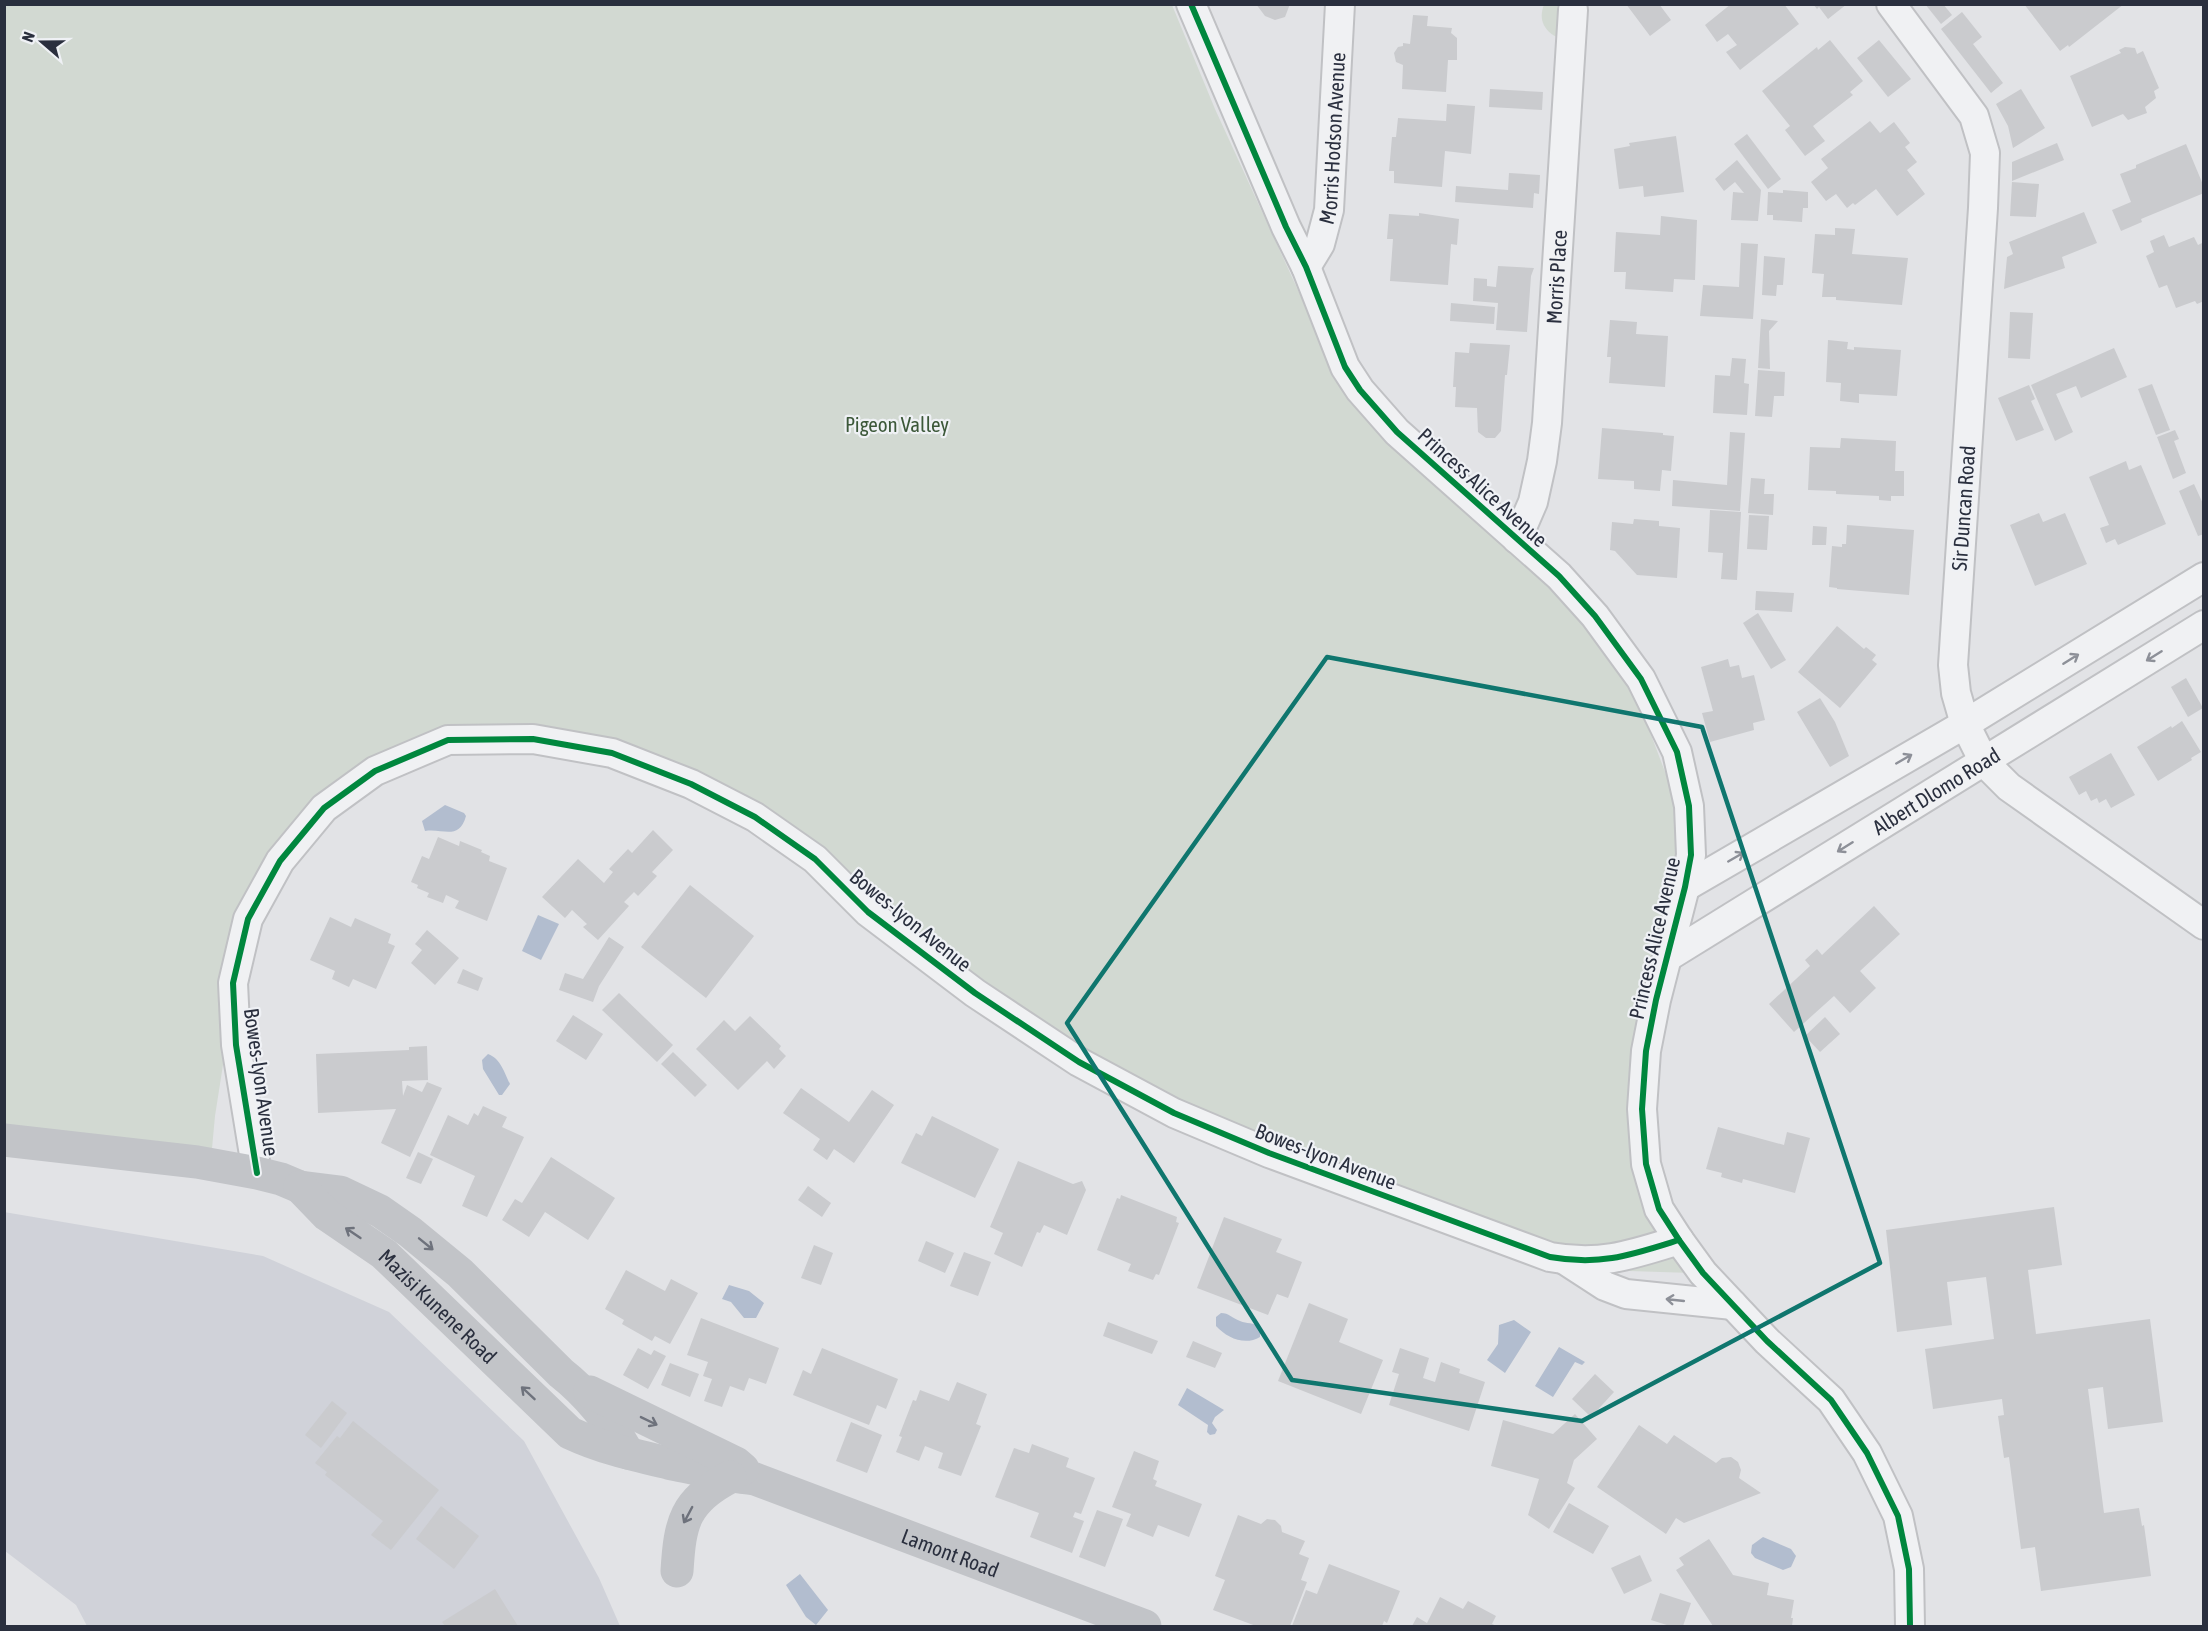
<svg xmlns="http://www.w3.org/2000/svg" width="2208" height="1631" font-family="'Asap Condensed',sans-serif">
	<rect width="100%" height="100%" fill="#e2e3e6"/>
	<path fill="#d0d2d9" d="M4,1212L263,1256L389,1312L524,1441L599,1578L620,1626H87L76,1605L5,1551Z"/>
	<g fill="#d2d9d2">
		<path d="M5,5H1172L1215,109L1324,347L1373,427L1521,554L1589,626L1631,682L1673,793L1685,889L1640,1092L1692,1273L1567,1269L1035,1041L813,855L662,777L495,744L438,753L373,778L286,865L247,942L230,1020L215,1116L210,1170L5,1145Z"/>
		<path d="M1544,5H1585L1588,16L1586,23L1559,38C1544,32 1538,19 1544,5Z"/>
	</g>
	<g fill="#b2bdcf">
		<path d="M445,805L464,813L466,816C459,841 443,828 425,831L422,821Z"/>
		<path d="M538,915L559,924L541,960L522,951Z"/>
		<path d="M488,1054C501,1059 504,1072 510,1084L502,1095H499L483,1069L482,1060Z"/>
		<path d="M729,1285L749,1291L764,1303L756,1318H744L731,1302L722,1299Z"/>
		<path d="M1221,1313C1229,1313 1232,1318 1240,1321C1247,1324 1253,1322 1260,1327V1337C1245,1346 1227,1338 1216,1326V1317Z"/>
		<path d="M1514,1320L1531,1332L1505,1373L1487,1360L1498,1344L1499,1325Z"/>
		<path d="M1559,1347L1585,1362L1582,1365L1575,1362L1553,1397L1535,1386Z"/>
		<path d="M1187,1388L1224,1410L1215,1417L1212,1423L1217,1430L1215,1434L1210,1435L1207,1432L1208,1425L1178,1405Z"/>
		<path d="M1763,1537L1791,1549L1796,1556L1791,1567L1783,1570L1755,1558L1751,1553L1752,1545Z"/>
		<path d="M800,1574L828,1610L816,1625L806,1617L786,1585Z"/>
	</g>
	<g fill="#cacbce">
		<path d="M1256,4H1290L1285,17L1275,20L1265,16Z"/>
		<path d="M1626,4H1659L1671,20L1650,36Z"/>
		<path d="M1731,4H1784L1799,24L1740,70L1726,52L1737,45L1728,34L1717,42L1705,25Z"/>
		<path d="M1813,4H1847L1828,19L1819,7L1817,9Z"/>
		<path d="M1925,4H1943L1952,15L1941,24Z"/>
		<path d="M2024,4H2124L2069,47L2068,45L2060,51Z"/>
		<path d="M1962,12L1982,37L1973,44L2003,83L1991,93L1941,29Z"/>
		<path d="M1413,15L1428,16L1427,26L1452,28L1451,33L1457,38V60H1448L1446,92L1402,89L1403,65L1396,62L1394,53L1398,47L1403,46V43L1410,44Z"/>
		<path d="M1830,40L1863,81L1850,92L1853,95L1813,126L1825,141L1805,156L1785,130L1790,126L1762,91L1817,47L1818,50Z"/>
		<path d="M1879,40L1911,79L1888,97L1857,58Z"/>
		<path d="M2125,47L2135,48L2137,54L2143,51L2159,88L2154,91L2156,98L2145,107L2147,113L2128,120L2123,114L2092,127L2070,76L2121,53L2119,50Z"/>
		<path d="M1490,89L1543,92L1542,110L1489,107Z"/>
		<path d="M2021,89L2045,128L2013,148L2008,126L1996,104Z"/>
		<path d="M1447,104L1475,106L1471,154L1445,151L1442,187L1394,183V171H1389L1392,137H1396L1398,118L1446,121Z"/>
		<path d="M1870,121L1880,133L1894,122L1910,143L1905,147L1917,162L1907,170L1925,194L1897,216L1876,189L1855,205L1853,203L1847,208L1836,194L1826,201L1811,182L1828,168L1821,159Z"/>
		<path d="M1747,134L1781,179L1768,189L1734,144Z"/>
		<path d="M1676,136L1684,192L1644,197L1643,186L1619,189L1614,149L1630,146L1629,143Z"/>
		<path d="M2057,143L2064,160L2012,181V162Z"/>
		<path d="M2186,144L2204,187V193L2141,219L2142,222L2121,231L2112,210L2131,202L2120,174L2136,168V165Z"/>
		<path d="M1737,160L1761,190L1758,221L1731,220L1733,192L1744,193L1735,182L1724,191L1715,179Z"/>
		<path d="M1509,173L1540,175L1539,194L1534,193L1533,208L1455,202L1456,186L1508,190Z"/>
		<path d="M2012,182L2039,184L2036,217L2010,216Z"/>
		<path d="M1783,190L1808,192V208H1803L1802,222L1773,220V215H1767L1768,192L1783,193Z"/>
		<path d="M2084,212L2097,243L2062,257L2065,268L2004,289L2007,257L2013,254L2009,242Z"/>
		<path d="M1419,213L1459,219L1457,245L1451,244L1448,285L1390,281L1393,239H1387L1389,214L1419,216Z"/>
		<path d="M1661,216L1697,220L1695,280L1674,279L1673,292L1625,289L1626,272H1614L1616,232L1660,235Z"/>
		<path d="M1835,228L1855,229L1852,254L1908,258L1902,305L1836,300V297H1822L1824,274L1812,273L1815,234L1835,235Z"/>
		<path d="M2164,235L2169,247L2194,237L2198,245L2204,242V301L2197,304L2195,301L2176,308L2167,285L2159,288L2146,256L2154,252L2150,241Z"/>
		<path d="M1741,243L1758,244L1753,319L1700,316L1703,285L1739,287Z"/>
		<path d="M1764,256L1785,258L1783,285H1777L1776,296L1762,295Z"/>
		<path d="M1498,266L1534,268L1531,276L1527,332L1496,330L1498,303L1473,301L1474,278L1487,279V286L1496,287Z"/>
		<path d="M1451,303L1495,307L1494,324L1450,321Z"/>
		<path d="M2010,312L2033,313L2030,359L2008,358Z"/>
		<path d="M1761,319L1778,321L1769,331L1770,369L1758,368Z"/>
		<path d="M1610,320L1637,322L1636,334L1668,336L1665,387L1609,383L1611,357H1607Z"/>
		<path d="M1828,340L1848,342L1847,349L1854,350V347L1901,350L1897,396L1859,394V403L1840,401L1841,383L1826,382Z"/>
		<path d="M1470,343L1510,345L1507,375H1505L1501,431L1495,438H1486L1478,432L1477,408L1455,407L1456,387H1453L1455,352L1469,353Z"/>
		<path d="M2114,348L2127,377L2081,398L2076,386L2056,394L2073,432L2055,441L2031,385Z"/>
		<path d="M1732,358L1746,359L1744,383L1749,384L1747,415L1713,413L1715,375L1730,376Z"/>
		<path d="M1758,370L1785,372L1784,396H1774L1772,417L1755,416Z"/>
		<path d="M2152,384L2170,430L2156,435L2138,389Z"/>
		<path d="M2029,385L2035,399L2031,401L2044,430L2016,441L1998,398Z"/>
		<path d="M1602,428L1663,433V435L1674,436L1671,471L1662,470L1660,491L1634,489V481L1598,479Z"/>
		<path d="M2175,430L2179,439L2174,441L2186,473L2173,479L2157,437Z"/>
		<path d="M1730,432L1745,433L1740,511L1672,506L1673,480L1727,485Z"/>
		<path d="M1841,438L1896,441L1895,471H1904V496H1891V501L1879,500V496L1836,494V491L1808,490L1810,447L1840,448Z"/>
		<path d="M2126,461L2129,470L2141,465L2166,524L2118,545L2115,539L2106,543L2100,528L2109,525L2089,477Z"/>
		<path d="M1751,478L1765,479L1764,494H1774L1773,515L1748,513Z"/>
		<path d="M2194,484L2204,506V534L2198,536L2179,491Z"/>
		<path d="M1710,510L1741,512L1737,580L1721,579L1723,553L1708,552Z"/>
		<path d="M2039,513L2043,522L2065,513L2087,564L2035,586L2010,525Z"/>
		<path d="M1749,515L1769,516L1767,550L1747,549Z"/>
		<path d="M1634,519L1659,521V526L1680,528L1677,578L1637,575L1615,551L1610,550L1612,522L1633,524Z"/>
		<path d="M1847,525L1914,530L1909,595L1837,589V588L1829,587L1832,546L1842,547V544H1846Z"/>
		<path d="M1813,526L1827,527L1826,545H1812Z"/>
		<path d="M1756,591L1794,593L1792,612L1755,610Z"/>
		<path d="M1758,613L1786,660L1771,669L1743,623Z"/>
		<path d="M1837,626L1864,649L1866,647L1876,655L1872,660L1877,664L1840,708L1798,672Z"/>
		<path d="M1728,659L1730,667L1739,665L1742,678L1754,675L1765,720L1753,723L1754,730L1710,742L1702,713L1713,711L1701,667Z"/>
		<path d="M2186,678L2203,708L2188,717L2171,687Z"/>
		<path d="M1820,698L1835,722L1849,756L1830,767L1797,712Z"/>
		<path d="M2182,721L2201,752L2191,758L2192,760L2158,781L2137,747L2171,726L2172,728Z"/>
		<path d="M2111,753L2135,795L2111,808L2106,799L2099,803L2097,798L2091,801L2086,791L2079,795L2069,777Z"/>
		<path d="M653,830L673,850L652,872L657,876L638,896L634,892L624,902L629,906L598,940L583,927L587,924L572,910L565,918L542,897L578,859L604,883L613,872L609,869L628,849L632,853Z"/>
		<path d="M438,837L459,846L460,841L482,850L481,852L490,856L489,861L507,868L487,921L455,908L459,901L446,895L443,903L427,897L429,893L417,888L418,885L411,882L422,856L429,859Z"/>
		<path d="M690,885L754,936L706,998L641,947Z"/>
		<path d="M1874,906L1900,934L1860,971L1876,988L1850,1013L1834,996L1794,1032L1769,1004L1810,966L1805,960L1817,949L1822,955Z"/>
		<path d="M330,917L351,927L355,918L391,934L388,943L395,946L376,989L353,979L349,987L332,979L335,971L310,960Z"/>
		<path d="M427,930L459,958L435,985L411,963L422,950L415,944Z"/>
		<path d="M609,937L624,947L599,986L593,1002L559,990L565,973L583,979Z"/>
		<path d="M463,969L483,978L478,991L457,983Z"/>
		<path d="M619,993L673,1045L657,1062L602,1010Z"/>
		<path d="M573,1015L603,1034L586,1060L556,1041Z"/>
		<path d="M750,1016L781,1046L779,1049L786,1056L774,1069L767,1061L738,1090L696,1049L724,1020L735,1031Z"/>
		<path d="M1825,1017L1840,1034L1820,1052L1805,1036Z"/>
		<path d="M427,1046L428,1080L402,1081L403,1096L407,1085L422,1092L427,1082L442,1088L410,1157L381,1143L396,1109L318,1113L316,1054L409,1050V1047Z"/>
		<path d="M673,1052L707,1085L695,1097L661,1064Z"/>
		<path d="M801,1088L849,1122L872,1090L894,1105L854,1163L834,1149L827,1160L813,1150L820,1139L783,1113Z"/>
		<path d="M483,1106L507,1117L502,1127L524,1137L487,1217L462,1206L475,1176L430,1155L448,1115L468,1125L474,1113L478,1116Z"/>
		<path d="M932,1116L999,1149L975,1198L901,1163L916,1133L922,1136Z"/>
		<path d="M1718,1127L1784,1145L1787,1132L1810,1138L1795,1193L1743,1179L1742,1183L1721,1177L1722,1173L1706,1169Z"/>
		<path d="M418,1152L433,1159L421,1184L406,1178Z"/>
		<path d="M551,1157L615,1198L588,1240L545,1212L529,1237L502,1220L515,1199L522,1203Z"/>
		<path d="M1018,1161L1073,1184L1082,1181L1086,1190L1067,1235L1044,1225L1040,1233L1037,1232L1022,1267L994,1254L1003,1233L990,1227Z"/>
		<path d="M808,1186L831,1203L822,1217L798,1200Z"/>
		<path d="M1121,1195L1177,1217L1176,1222L1179,1223L1159,1275L1156,1274L1153,1280L1128,1271L1131,1264L1097,1250L1117,1198L1120,1199Z"/>
		<path d="M2054,1207L2062,1265L2028,1270L2036,1334L2150,1319L2163,1422L2108,1429L2103,1387L2088,1389L2104,1513L2139,1508L2142,1526L2144,1525L2151,1576L2041,1591L2035,1547L2021,1549L2009,1457L2004,1458L1998,1416L2004,1415L2002,1399L1933,1409L1925,1349L1994,1339L1986,1277L1947,1282L1952,1325L1897,1332L1886,1230Z"/>
		<path d="M1224,1217L1282,1239L1276,1252L1302,1262L1288,1298L1277,1294L1268,1315L1197,1288Z"/>
		<path d="M926,1241L954,1253L945,1273L918,1261Z"/>
		<path d="M814,1245L833,1253L821,1285L801,1278Z"/>
		<path d="M964,1252L991,1262L978,1296L950,1286Z"/>
		<path d="M626,1270L665,1291L671,1279L698,1293L670,1344L655,1336L652,1341L622,1324L624,1320L605,1309Z"/>
		<path d="M1309,1303L1348,1319L1339,1342L1383,1360L1361,1414L1278,1381Z"/>
		<path d="M701,1318L779,1348L766,1384L749,1378L744,1391L730,1386L722,1407L704,1401L712,1379L703,1376L708,1362L687,1355Z"/>
		<path d="M1108,1322L1158,1341L1152,1354L1103,1336Z"/>
		<path d="M1193,1341L1222,1353L1215,1368L1186,1357Z"/>
		<path d="M638,1348L651,1355L654,1350L666,1356L648,1389L623,1375Z"/>
		<path d="M822,1348L898,1379L886,1409L877,1405L869,1425L793,1395L803,1370L811,1374Z"/>
		<path d="M1400,1348L1429,1358L1423,1378L1435,1382L1441,1362L1460,1369L1459,1373L1485,1382L1469,1431L1389,1405L1399,1374L1392,1372Z"/>
		<path d="M670,1363L699,1374L690,1397L661,1385Z"/>
		<path d="M1595,1374L1614,1392L1591,1417L1572,1399Z"/>
		<path d="M957,1382L987,1394L976,1424L981,1426L961,1476L938,1468L943,1453L925,1446L919,1461L896,1452L902,1437L899,1436L913,1400L916,1401L920,1390L949,1401Z"/>
		<path d="M332,1401L347,1413L321,1448L305,1435Z"/>
		<path d="M1575,1414L1597,1439L1574,1460L1567,1483L1575,1488L1549,1529L1528,1515L1539,1479L1491,1466L1503,1420L1553,1434Z"/>
		<path d="M353,1421L439,1490L391,1550L371,1535L383,1521L325,1475L327,1472L315,1463L337,1436L340,1438Z"/>
		<path d="M851,1422L882,1435L867,1473L836,1461Z"/>
		<path d="M1639,1425L1667,1444L1674,1435L1716,1463L1722,1458L1731,1457L1738,1462L1741,1470L1739,1478L1761,1493L1684,1523L1676,1518L1666,1534L1597,1487Z"/>
		<path d="M1032,1444L1069,1458L1066,1467L1095,1478L1081,1514L1075,1512L1073,1517L1084,1521L1072,1553L1030,1537L1039,1513L995,1497L1014,1448L1029,1453Z"/>
		<path d="M1134,1451L1159,1461L1153,1479L1157,1481L1155,1486L1202,1504L1189,1537L1158,1525L1153,1537L1126,1526L1131,1514L1112,1507Z"/>
		<path d="M1569,1503L1609,1526L1593,1554L1553,1532Z"/>
		<path d="M441,1506L479,1536L454,1569L416,1539Z"/>
		<path d="M1097,1510L1123,1519L1105,1567L1079,1557Z"/>
		<path d="M1238,1515L1261,1524L1267,1519L1275,1520L1281,1526L1282,1532L1305,1541L1299,1554L1309,1558L1301,1580L1307,1582L1290,1626H1256L1213,1610L1225,1580L1215,1576Z"/>
		<path d="M1709,1539L1733,1575L1769,1583L1767,1595L1794,1600L1791,1618H1793L1792,1626H1713L1676,1570L1684,1565L1679,1558Z"/>
		<path d="M1640,1555L1652,1581L1624,1594L1611,1568Z"/>
		<path d="M1329,1564L1400,1591L1387,1623L1384,1621L1382,1626H1292L1306,1590L1317,1594Z"/>
		<path d="M495,1589L518,1626H445L442,1622Z"/>
		<path d="M1660,1593L1691,1603L1683,1626H1670L1651,1620Z"/>
		<path d="M1440,1597L1463,1609L1468,1601L1496,1616L1492,1624L1497,1626H1412L1417,1617L1427,1623Z"/>
	</g>
	<g fill="none" stroke-linecap="round" stroke-linejoin="round">
		<g stroke="#c0c1c4" stroke-width="32">
			<g id="street">
				<path d="M1191,4L1286,227L1306,267L1345,367L1360,390L1397,432L1559,576L1595,616L1641,679L1677,752L1689,806L1691,855L1685,887L1656,1000L1646,1051L1642,1109L1646,1164L1659,1209L1679,1240L1703,1273L1767,1341L1831,1400L1867,1453L1898,1516L1909,1569L1910,1626"/>
				<path d="M1891,4L1974,116L1985,153L1983,208L1953,665L1956,693L1965,724L1984,762L2009,787L2204,925"/>
				<path id="s1" d="M1306,267L1320,244L1329,210L1340,4"/>
				<path id="s2" d="M1517,539L1533,502L1542,461L1547,423L1573,10"/>
				<path d="M1685,887L1965,724L2204,577"/>
				<path id="s3" d="M1669,956L2204,625"/>
				<path d="M257,1173L236,1045L233,983L248,919L280,861L324,808L375,771L448,740L533,739L612,753L691,784L755,817L815,859L868,912L975,993L1079,1062L1174,1113L1269,1153L1550,1257C1601,1266 1631,1255 1679,1240"/>
				<path d="M1565,1260L1605,1286L1626,1294L1733,1305"/>
			</g>
		</g>
		<use href="#street" stroke="#f0f1f3" stroke-width="28"/>
		<g stroke="#c2c4c8" stroke-width="33">
			<path d="M4,1140L197,1162L257,1173L281,1179L300,1187L340,1192L380,1211L410,1232L460,1273L561,1373C589,1395 610,1422 628,1453"/>
			<path id="s4" d="M300,1187L327,1215L384,1254L570,1433C602,1448 634,1455 668,1463C697,1469 726,1476 755,1479L1145,1626"/>
			<path d="M590,1392L736,1463L743,1469"/>
			<path d="M677,1571C680,1523 684,1501 730,1477"/>
		</g>
		<g stroke="#eff1f5" stroke-width="10">
			<g id="cycleway">
				<path d="M1191,4L1286,227L1306,267L1345,367L1360,390L1397,432L1559,576L1595,616L1641,679L1677,752L1689,806L1691,855L1685,887L1656,1000L1646,1051L1642,1109L1646,1164L1659,1209L1679,1240L1703,1273L1767,1341L1831,1400L1867,1453L1898,1516L1909,1569L1910,1626"/>
				<path d="M257,1173L236,1045L233,983L248,919L280,861L324,808L375,771L448,740L533,739L612,753L691,784L755,817L815,859L868,912L975,993L1079,1062L1174,1113L1269,1153L1550,1257C1601,1266 1631,1255 1679,1240"/>
			</g>
		</g>
		<use href="#cycleway" stroke="#00873e" stroke-width="6"/>
	</g>
	<defs><path id="oneway-shaft" d="M-6 0H5M1.5-3L5.5 0L1.5 3" fill="none" stroke-width="1.6" stroke-linecap="round" stroke-linejoin="round" transform="scale(1.5)"/></defs>
	<g stroke="#8d9098">
		<use href="#oneway-shaft" transform="translate(2154 656) rotate(148)"/>
		<use href="#oneway-shaft" transform="translate(2071 659) rotate(-32)"/>
		<use href="#oneway-shaft" transform="translate(1904 759) rotate(-30)"/>
		<use href="#oneway-shaft" transform="translate(1845 847) rotate(148)"/>
		<use href="#oneway-shaft" transform="translate(1736 857) rotate(-30)"/>
		<use href="#oneway-shaft" transform="translate(1675 1300) rotate(-174)"/>
	</g>
	<g stroke="#6e727c">
		<use href="#oneway-shaft" transform="translate(353 1233) rotate(-146)"/>
		<use href="#oneway-shaft" transform="translate(426 1244) rotate(39)"/>
		<use href="#oneway-shaft" transform="translate(528 1393) rotate(-137)"/>
		<use href="#oneway-shaft" transform="translate(649 1421) rotate(26)"/>
		<use href="#oneway-shaft" transform="translate(688 1515) rotate(118)"/>
	</g>
	<path fill="none" stroke="#0f766e" stroke-width="4.5" stroke-linejoin="round" d="M1327,657L1702,727L1880,1263L1582,1421L1292,1380L1067,1023Z"/>
	<g text-anchor="middle" dominant-baseline="central" stroke-width="4.5" stroke-linejoin="round" paint-order="stroke">
		<g font-size="21" fill="#2a2f3e" stroke="#eff1f5">
			<text stroke="none"><textPath href="#s1" startOffset="134">Morris Hodson Avenue</textPath></text>
			<text stroke="none"><textPath href="#s2" startOffset="267">Morris Place</textPath></text>
			<text transform="translate(1483 487) rotate(42)">Princess Alice Avenue</text>
			<text transform="translate(1963 508) rotate(-86)">Sir Duncan Road</text>
			<text stroke="none"><textPath href="#s3" startOffset="314">Albert Dlomo Road</textPath></text>
			<text transform="translate(911 920) rotate(39)">Bowes-lyon Avenue</text>
			<text transform="translate(1654 938) rotate(-77)">Princess Alice Avenue</text>
			<text transform="translate(262 1082) rotate(82)">Bowes-lyon Avenue</text>
			<text transform="translate(1326 1156) rotate(21)">Bowes-lyon Avenue</text>
			<text stroke="none"><textPath href="#s4" startOffset="183">Mazisi Kunene Road</textPath></text>
			<text stroke="none"><textPath href="#s4" startOffset="766">Lamont Road</textPath></text>
		</g>
		<g font-size="21" fill="#3c5839" stroke="#eff1f5">
			<text x="897" y="424">Pigeon Valley</text>
		</g>
	</g>
	<rect width="2208" height="1631" fill="none" stroke="#2a2f3e" stroke-width="12"/>
	<g transform="translate(42 42) rotate(290)" stroke="#eff1f5" stroke-width="4.5" paint-order="stroke">
	<path d="M0-4.5L10 22L0 15L-10 22Z" fill="#2a2f3e"/>
	<text y="-9" font-size="16" font-weight="bold" text-anchor="middle" fill="#2a2f3e">N</text>
	</g>
</svg>
